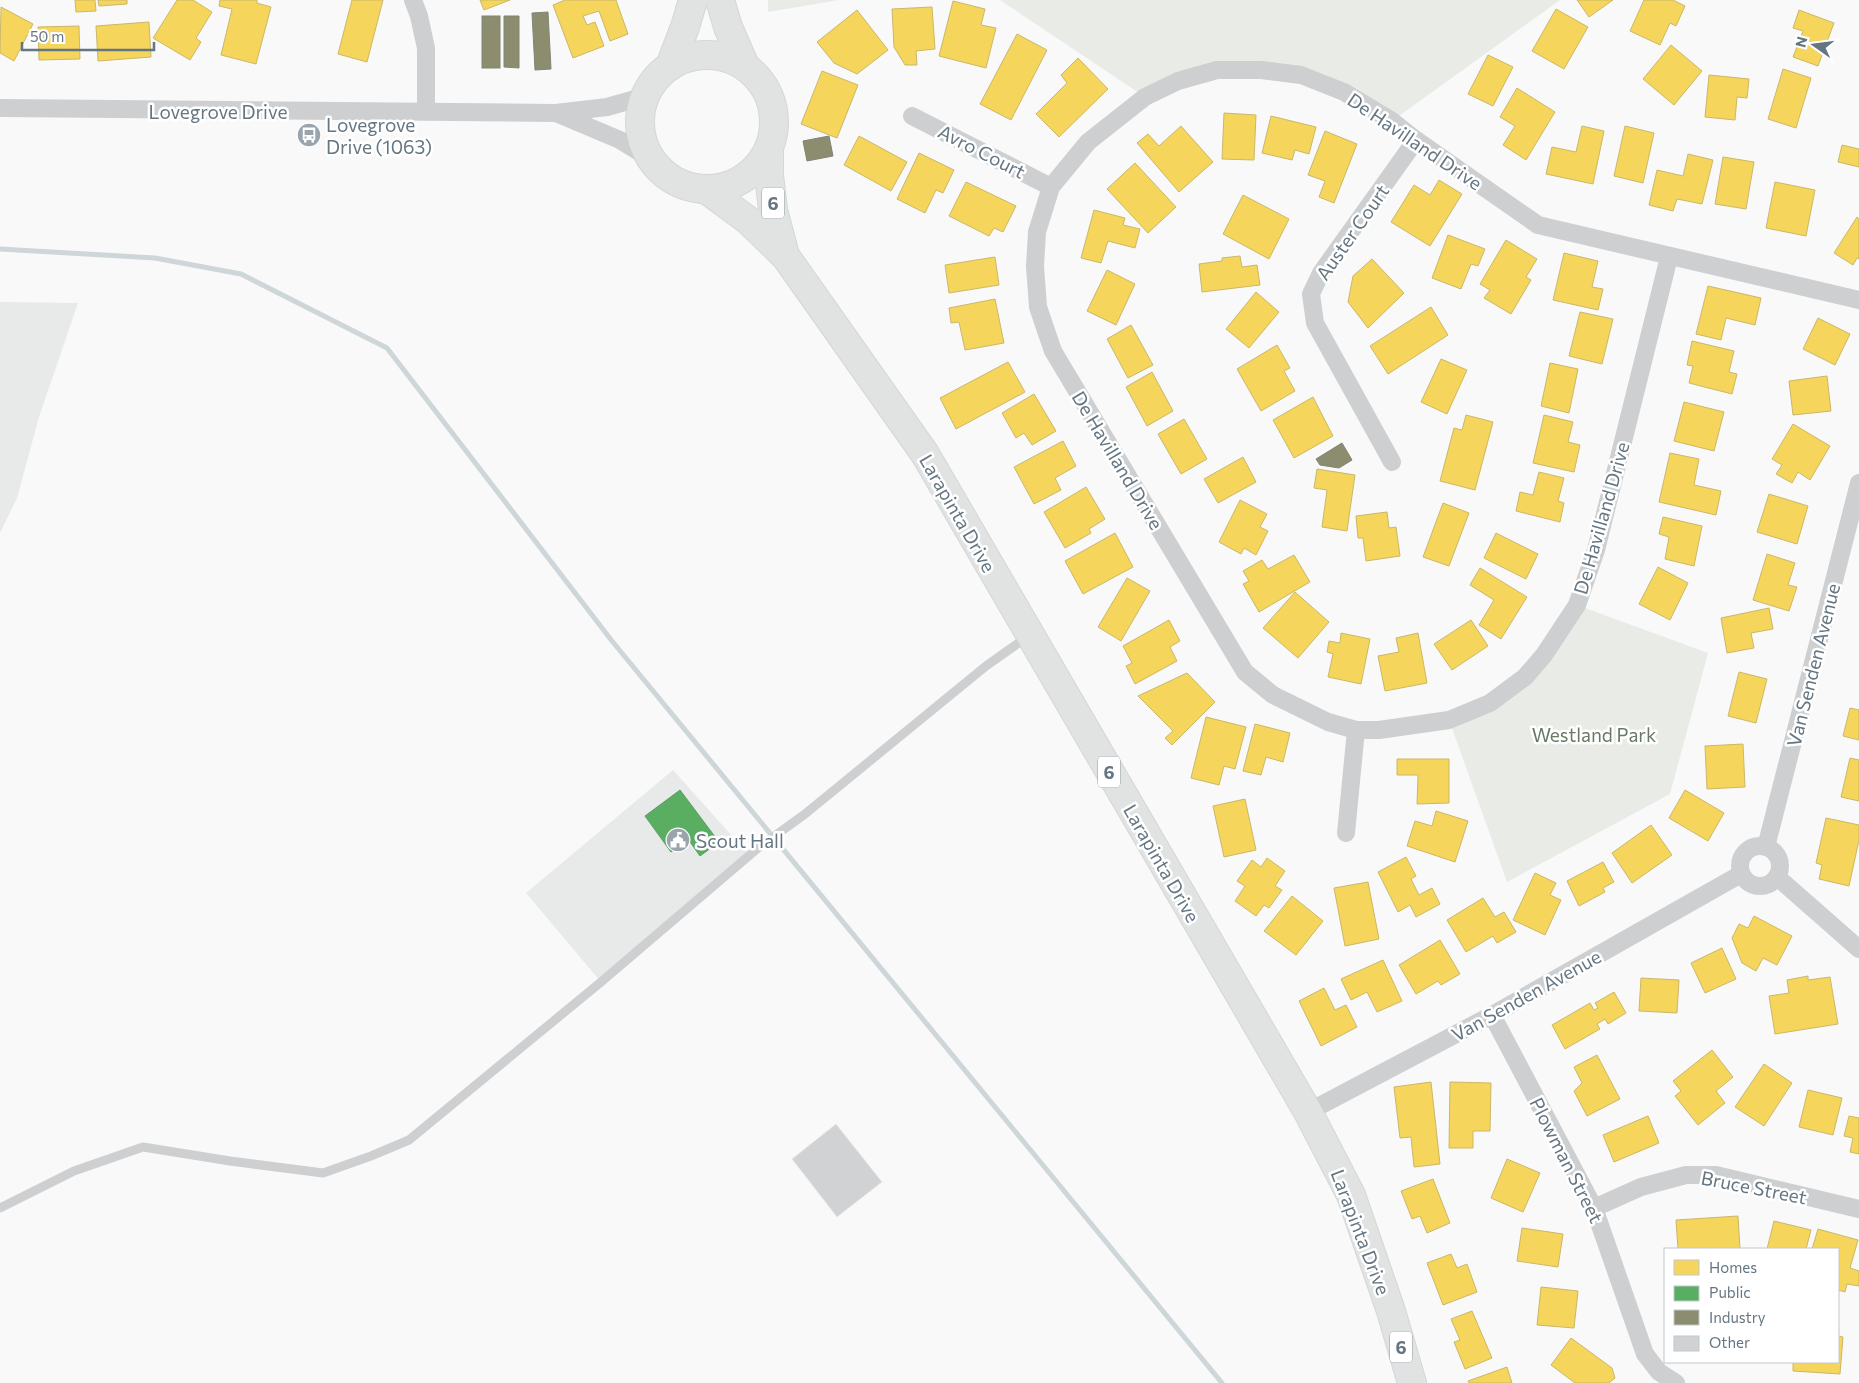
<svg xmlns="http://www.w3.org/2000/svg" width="1859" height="1383" font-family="Commissioner,sans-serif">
	<rect width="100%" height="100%" fill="#f9f9f9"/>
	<g fill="#e8e9e9">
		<path d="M0,302L78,303L39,417L17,498L0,533Z"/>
		<path d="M673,770L750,856L601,982L526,893Z"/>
	</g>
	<g fill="#e8ebe6">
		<path d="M768,0H839L768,12Z"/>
		<path d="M1000,0H1560L1392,121L1301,75L1217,70L1145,97Z"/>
		<path d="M1577,605L1708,653L1670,794L1507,882L1449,720L1525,677Z"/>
	</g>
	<g fill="#f6d55c" stroke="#cab868">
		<path d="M75,0H95L96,11L76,12Z"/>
		<path d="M98,0H127V4L99,6Z"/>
		<path d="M177,0H193L212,12L196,38L201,42L190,60L153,38Z"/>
		<path d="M220,0H257V3L271,7L256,64L221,55L232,9L219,6Z"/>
		<path d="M352,0H383L367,62L338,54Z"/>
		<path d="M480,0H510L484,10Z"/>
		<path d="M565,0H616L628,34L610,41L599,11L583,16L587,25L595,22L604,46L573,58L553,5Z"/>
		<path d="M1577,0H1613L1589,17Z"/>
		<path d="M1644,0H1673L1685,6L1676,26L1670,23L1660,45L1630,31Z"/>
		<path d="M953,1L985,9L981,25L996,28L986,68L939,56Z"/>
		<path d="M1,7L33,24L14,61L0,53Z"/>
		<path d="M932,7L935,49L916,51L917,65H905L894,47L892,9Z"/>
		<path d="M1556,9L1588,27L1564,69L1532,51Z"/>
		<path d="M857,10L888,50L857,74L834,63L817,42Z"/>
		<path d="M1799,10L1834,23L1818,66L1793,57L1803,31L1793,28Z"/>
		<path d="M149,22L151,57L98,61L96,26Z"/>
		<path d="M79,26L80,59L39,60L38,27Z"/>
		<path d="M1017,34L1047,50L1011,120L980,104Z"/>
		<path d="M1671,45L1702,71L1674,105L1643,79Z"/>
		<path d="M1488,55L1513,67L1493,106L1468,94Z"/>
		<path d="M1078,58L1108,89L1059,137L1036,114L1067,83L1061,75Z"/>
		<path d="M1783,69L1811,78L1796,128L1768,119Z"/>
		<path d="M822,71L858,85L837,138L801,124Z"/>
		<path d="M1709,75L1749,79L1747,98L1737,97L1735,120L1705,117Z"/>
		<path d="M1517,88L1555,112L1526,160L1503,145L1515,126L1500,117Z"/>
		<path d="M1224,113L1256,115L1254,160L1222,159Z"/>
		<path d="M1271,116L1316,127L1309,154L1295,150L1292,160L1262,153Z"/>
		<path d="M1181,126L1213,162L1179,192L1137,143L1148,134L1159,146Z"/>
		<path d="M1582,126L1604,131L1593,184L1546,174L1552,147L1576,152Z"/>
		<path d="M1625,126L1654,133L1643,183L1614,176Z"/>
		<path d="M1325,131L1357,144L1334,203L1319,197L1325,181L1308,175Z"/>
		<path d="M859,136L907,162L891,191L844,165Z"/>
		<path d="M1842,145L1859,149V167L1838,162Z"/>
		<path d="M919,153L954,170L943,193L936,190L925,213L897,199Z"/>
		<path d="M1688,154L1713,160L1702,204L1677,199L1673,211L1649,205L1657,170L1683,176Z"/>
		<path d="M1723,157L1754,162L1746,209L1715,204Z"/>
		<path d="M1135,163L1176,207L1148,233L1107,189Z"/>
		<path d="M1439,180L1462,194L1430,246L1391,222L1414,185L1430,195Z"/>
		<path d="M966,182L1016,206L1003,232L994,228L989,236L949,216Z"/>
		<path d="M1775,182L1815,190L1806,236L1766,228Z"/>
		<path d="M1243,195L1289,219L1269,259L1223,234Z"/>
		<path d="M1094,210L1125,218L1123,225L1140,229L1135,248L1108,241L1101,263L1081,258Z"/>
		<path d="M1857,217L1859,219V259L1857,258L1853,265L1834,253Z"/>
		<path d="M1448,235L1485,249L1478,266L1471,264L1461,289L1432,278Z"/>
		<path d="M1506,240L1537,259L1526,277L1531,280L1511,314L1484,298L1490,290L1480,284Z"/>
		<path d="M1564,253L1598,261L1592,287L1603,289L1598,310L1553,300Z"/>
		<path d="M1240,256L1242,267L1257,265L1260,285L1202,292L1199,264L1222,261V258Z"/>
		<path d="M995,257L999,285L949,293L945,265Z"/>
		<path d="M1372,259L1404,293L1368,328L1348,302L1353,276Z"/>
		<path d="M1107,270L1135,284L1116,325L1087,311Z"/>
		<path d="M1708,286L1761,298L1755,325L1726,318L1721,340L1696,334Z"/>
		<path d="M1256,292L1279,312L1249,348L1226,329Z"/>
		<path d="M995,299L1004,343L965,350L959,322L951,323L949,308Z"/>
		<path d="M1431,307L1448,335L1388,374L1370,346Z"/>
		<path d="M1580,312L1613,319L1602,364L1569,356Z"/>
		<path d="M1818,318L1850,334L1835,365L1803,349Z"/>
		<path d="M1131,325L1153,365L1128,378L1107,339Z"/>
		<path d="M1692,341L1734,351L1729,372L1737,374L1732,394L1689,383L1693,366L1687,365Z"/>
		<path d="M1277,345L1290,368L1284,371L1295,391L1261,411L1237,369Z"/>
		<path d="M1441,359L1467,370L1447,414L1421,402Z"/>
		<path d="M1008,362L1025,392L956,429L940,398Z"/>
		<path d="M1550,363L1578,369L1569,413L1541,406Z"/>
		<path d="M1152,372L1173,411L1147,426L1126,387Z"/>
		<path d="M1827,376L1831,411L1793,415L1789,381Z"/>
		<path d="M1034,394L1056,431L1032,445L1024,433L1016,438L1002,413Z"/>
		<path d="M1313,397L1333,436L1294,458L1273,420Z"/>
		<path d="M1684,402L1724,412L1714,451L1674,441Z"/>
		<path d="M1466,415L1493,422L1475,490L1440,481L1454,428L1462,430Z"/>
		<path d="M1544,415L1573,422L1568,442L1580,445L1574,472L1533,463Z"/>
		<path d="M1184,419L1207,459L1181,474L1158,434Z"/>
		<path d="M1793,424L1830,446L1810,480L1798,472L1792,483L1776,474L1782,465L1772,459Z"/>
		<path d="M1063,441L1076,466L1055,478L1061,490L1034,504L1014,467Z"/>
		<path d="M1670,453L1699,459L1694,485L1721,491L1716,515L1659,502Z"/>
		<path d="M1243,457L1256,482L1218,503L1204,479Z"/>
		<path d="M1317,469L1355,475L1347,531L1322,527L1327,490L1314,488Z"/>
		<path d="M1539,472L1564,478L1558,501L1564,503L1560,522L1516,511L1520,492L1533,495Z"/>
		<path d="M1086,487L1105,519L1089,529L1091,533L1065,548L1044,512Z"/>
		<path d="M1769,494L1808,506L1797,544L1757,532Z"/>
		<path d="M1240,500L1267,514L1260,527L1268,531L1256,555L1244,548L1241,554L1219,542Z"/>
		<path d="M1443,503L1469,513L1449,566L1423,557Z"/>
		<path d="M1387,512L1389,528L1396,527L1400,556L1366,561L1363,538H1358L1356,516Z"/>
		<path d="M1663,517L1702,526L1694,566L1665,559L1669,537L1659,534Z"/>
		<path d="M1115,533L1133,567L1083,594L1065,561Z"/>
		<path d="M1496,533L1538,554L1526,579L1484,558Z"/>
		<path d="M1767,554L1795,563L1788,585L1797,587L1789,611L1753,600Z"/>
		<path d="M1294,555L1310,582L1259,612L1243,584L1249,581L1243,571L1262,560L1268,569Z"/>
		<path d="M1658,567L1688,583L1670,620L1639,604Z"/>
		<path d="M1480,568L1527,597L1501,639L1479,625L1494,600L1470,585Z"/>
		<path d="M1127,578L1150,591L1121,641L1098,627Z"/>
		<path d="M1295,592L1329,622L1298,658L1263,628Z"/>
		<path d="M1769,608L1773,629L1751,633L1754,648L1727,653L1721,618Z"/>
		<path d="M1169,620L1180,641L1170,647L1177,661L1135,684L1126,666L1132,663L1123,646Z"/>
		<path d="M1471,620L1488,646L1452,670L1434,644Z"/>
		<path d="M1341,633L1370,639L1361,684L1328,677L1333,654L1327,652L1329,641L1340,643Z"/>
		<path d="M1418,633L1427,683L1385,691L1378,656L1399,652L1396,638Z"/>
		<path d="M1739,672L1767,679L1756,723L1728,716Z"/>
		<path d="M1187,673L1215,702L1172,745L1165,738L1173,731L1138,696Z"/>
		<path d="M1850,708L1859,710V740L1843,736Z"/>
		<path d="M1206,717L1246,727L1235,769L1224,766L1219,785L1191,778Z"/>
		<path d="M1255,724L1290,733L1283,762L1266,757L1261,775L1243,771Z"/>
		<path d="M1743,744L1745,787L1707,789L1705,746Z"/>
		<path d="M1850,758L1859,760V801L1841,797Z"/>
		<path d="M1397,759H1449V803L1417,804L1418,775H1397Z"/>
		<path d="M1685,790L1724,813L1708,841L1669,818Z"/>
		<path d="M1245,799L1256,850L1224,857L1213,806Z"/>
		<path d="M1436,811L1468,821L1455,862L1407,846L1415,821L1432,826Z"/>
		<path d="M1826,818L1859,825V840L1849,886L1819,879L1822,865L1816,863Z"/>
		<path d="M1651,825L1672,855L1632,883L1612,853Z"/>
		<path d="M1406,857L1416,876L1411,879L1419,895L1432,888L1440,904L1416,917L1410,905L1398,912L1378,872Z"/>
		<path d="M1267,858L1285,871L1275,886L1282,890L1269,908L1264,905L1256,916L1235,901L1245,886L1237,881L1252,860L1261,867Z"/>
		<path d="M1603,862L1614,882L1603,888L1605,892L1579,906L1567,881Z"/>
		<path d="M1535,873L1556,883L1550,895L1561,900L1545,935L1513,920Z"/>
		<path d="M1368,882L1379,939L1345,946L1334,888Z"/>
		<path d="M1292,896L1323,921L1296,955L1264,931Z"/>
		<path d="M1483,898L1495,917L1504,912L1516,932L1497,943L1493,936L1466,952L1447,920Z"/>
		<path d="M1754,916L1792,936L1777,965L1763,958L1756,971L1742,963L1732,938L1739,924L1748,928Z"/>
		<path d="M1440,940L1460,974L1441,985L1438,981L1416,994L1399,965Z"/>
		<path d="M1722,948L1736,979L1705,993L1691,963Z"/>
		<path d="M1383,960L1402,1001L1377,1012L1367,992L1351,1000L1341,979Z"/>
		<path d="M1808,976V980L1830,977L1838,1024L1775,1034L1769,996L1789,993L1787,980Z"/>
		<path d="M1641,978L1679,980L1677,1013L1639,1011Z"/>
		<path d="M1324,988L1335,1010L1346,1005L1357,1027L1321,1046L1299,1001Z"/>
		<path d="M1614,992L1626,1013L1608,1024L1605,1019L1597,1024L1600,1029L1565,1049L1552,1025L1590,1003L1594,1010L1598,1008L1595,1003Z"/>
		<path d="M1712,1050L1733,1077L1716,1091L1725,1103L1698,1125L1675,1096L1681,1091L1673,1081Z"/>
		<path d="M1597,1055L1620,1099L1587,1116L1574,1091L1582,1083L1574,1067Z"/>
		<path d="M1764,1064L1792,1083L1764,1126L1735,1107Z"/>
		<path d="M1431,1082L1440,1164L1414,1167L1411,1137L1400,1138L1394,1087Z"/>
		<path d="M1450,1082L1491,1083L1490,1131H1473V1148H1449Z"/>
		<path d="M1808,1090L1842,1098L1833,1135L1799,1127Z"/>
		<path d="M1648,1116L1659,1143L1614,1162L1603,1135Z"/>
		<path d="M1849,1116L1859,1118V1154L1850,1152L1853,1138L1844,1136Z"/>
		<path d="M1507,1159L1540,1173L1523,1212L1491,1198Z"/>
		<path d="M1433,1179L1450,1223L1427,1233L1420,1216L1412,1219L1401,1191Z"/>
		<path d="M1738,1216L1740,1249H1678L1676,1220Z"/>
		<path d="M1774,1221L1811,1230L1806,1249H1767Z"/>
		<path d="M1522,1228L1563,1234L1558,1267L1517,1261Z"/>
		<path d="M1818,1229L1858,1240L1850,1268L1859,1271V1286L1847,1284L1845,1292L1838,1290V1249H1812Z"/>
		<path d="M1451,1254L1457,1268L1467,1264L1477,1292L1443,1305L1427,1263Z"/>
		<path d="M1541,1287L1578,1291L1574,1328L1537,1325Z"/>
		<path d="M1472,1311L1492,1358L1465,1369L1454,1342L1460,1340L1451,1319Z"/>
		<path d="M1838,1336L1843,1337L1840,1374L1793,1371V1362H1838Z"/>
		<path d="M1571,1338L1612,1368L1615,1378L1609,1383H1575L1551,1365Z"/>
		<path d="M1507,1367L1512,1383H1469L1468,1381Z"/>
	</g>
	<path fill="#5aae61" stroke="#5d9d6b" d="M680,790L719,842L700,856L688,839L671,852L645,816Z"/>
	<g fill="#8c8c6e" stroke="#808574">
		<path d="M548,12L551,69L535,70L532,13Z"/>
		<rect x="482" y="16" width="18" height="52"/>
		<path d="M504,16H519V68L504,67Z"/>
		<path d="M829,136L833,156L807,161L803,141Z"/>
		<path d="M1342,443L1352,460L1339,468L1320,465L1316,459Z"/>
	</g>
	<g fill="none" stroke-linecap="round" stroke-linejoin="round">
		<path stroke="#ced6d9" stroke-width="5" d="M0,249L155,258L241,274L387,348L612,641L1222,1383"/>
	</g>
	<path fill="#d0d2d3" stroke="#e8e8e8" d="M836,1124L882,1182L837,1217L792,1159Z"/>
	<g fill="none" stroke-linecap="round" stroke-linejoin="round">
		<g stroke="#d5d6d7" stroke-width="30">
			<g id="primary">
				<path d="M720,0L728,27L745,66"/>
				<circle cx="707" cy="122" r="67"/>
				<path d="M670,66L685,27L693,0"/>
				<path d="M769,148V175L773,210L785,255"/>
				<path d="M707,190L749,221L786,257L925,454L1308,1112L1351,1195L1391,1311L1412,1383"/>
			</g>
		</g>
		<path stroke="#cecfd0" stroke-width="9" d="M0,1208L74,1171L143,1147L230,1161L323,1173L371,1156L409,1140L601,982L758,848L805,814L986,666L1027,637"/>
		<g stroke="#cecfd0" stroke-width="18">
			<path d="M413,0L419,16L426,48V111"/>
			<path d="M0,108L556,113L607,107L646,96"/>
			<path d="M556,113L620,140L651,159"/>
			<path d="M912,116L1051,187"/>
			<path d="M1669,257L1596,550L1577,605L1544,655L1525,677L1490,703L1449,720L1379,730H1356L1328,722L1273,695L1245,672L1053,351L1038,307L1035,266L1037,232L1051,187L1088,142L1145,97L1178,81L1217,70H1261L1301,75L1344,92L1392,121L1416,140L1538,225L1859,300"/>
			<path d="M1392,462L1315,323L1311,294L1321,273L1416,140"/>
			<path d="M1346,833L1356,730"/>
			<circle cx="1760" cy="866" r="20"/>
			<path d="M1766,847L1859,483"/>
			<path d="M1777,877L1859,949"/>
			<path d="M1492,1015L1594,1208L1645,1354L1659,1372L1676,1383"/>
			<path d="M1308,1112L1492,1015L1741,874"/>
			<path d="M1594,1208L1641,1187L1686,1175H1716L1859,1209"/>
		</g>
		<use href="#primary" stroke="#e1e2e2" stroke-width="28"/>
	</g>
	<defs>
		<g id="bus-disc" transform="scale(1.25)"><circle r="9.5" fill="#99a4ac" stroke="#fff"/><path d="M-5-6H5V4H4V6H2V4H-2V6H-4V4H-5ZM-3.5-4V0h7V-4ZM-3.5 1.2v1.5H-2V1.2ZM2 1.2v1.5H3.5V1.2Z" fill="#fff"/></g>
		<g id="civic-disc" transform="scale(1.25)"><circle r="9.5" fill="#99a4ac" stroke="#fff"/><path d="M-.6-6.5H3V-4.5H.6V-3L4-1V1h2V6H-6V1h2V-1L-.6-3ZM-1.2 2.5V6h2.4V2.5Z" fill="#fff"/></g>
	</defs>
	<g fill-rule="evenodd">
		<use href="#bus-disc" x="309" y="135"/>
		<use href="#civic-disc" x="678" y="840"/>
	</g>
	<g text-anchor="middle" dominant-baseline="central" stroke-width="5" stroke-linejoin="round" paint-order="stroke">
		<g fill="#fff" stroke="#939fa8" stroke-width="1">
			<rect x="762" y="187.5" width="22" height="31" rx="4"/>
			<rect x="1098" y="756.5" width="22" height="31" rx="4"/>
			<rect x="1390" y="1331.5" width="22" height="31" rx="4"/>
		</g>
		<g font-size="18" font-weight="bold" fill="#657683">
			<text x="773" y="203">6</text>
			<text x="1109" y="772">6</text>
			<text x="1401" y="1347">6</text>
		</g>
		<g font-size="19" fill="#657683" stroke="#fff">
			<text x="218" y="111">Lovegrove Drive</text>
			<text transform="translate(1415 141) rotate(34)">De Havilland Drive</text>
			<text transform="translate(982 151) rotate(27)">Avro Court</text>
			<text transform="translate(1352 232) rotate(-55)">Auster Court</text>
			<text transform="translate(1118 460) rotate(59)">De Havilland Drive</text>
			<text transform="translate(958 513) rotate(60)">Larapinta Drive</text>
			<text transform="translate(1601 518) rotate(-74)">De Havilland Drive</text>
			<text transform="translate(1813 665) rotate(-76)">Van Senden Avenue</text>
			<text transform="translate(1162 863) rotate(60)">Larapinta Drive</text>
			<text transform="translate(1526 995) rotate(-29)">Van Senden Avenue</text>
			<text transform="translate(1567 1160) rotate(63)">Plowman Street</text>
			<text transform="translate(1754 1187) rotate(11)">Bruce Street</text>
			<text transform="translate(1361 1232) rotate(69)">Larapinta Drive</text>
		</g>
		<g font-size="19" fill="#657683" stroke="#fff" text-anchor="start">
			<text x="326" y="124">Lovegrove<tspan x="326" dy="22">Drive (1063)</tspan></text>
			<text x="696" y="840">Scout Hall</text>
		</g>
		<g font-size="19" fill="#687a64" stroke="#fff">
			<text x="1594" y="734">Westland Park</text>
		</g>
	</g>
	<rect x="1664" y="1248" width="175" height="115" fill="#ffffff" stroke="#c1c8cd"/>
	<rect x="1674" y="1260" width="25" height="15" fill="#f6d55c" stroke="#c1c8cd"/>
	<text x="1709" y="1273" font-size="15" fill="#657683">Homes</text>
	<rect x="1674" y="1286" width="25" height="15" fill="#5aae61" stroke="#c1c8cd"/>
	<text x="1709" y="1298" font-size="15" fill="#657683">Public</text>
	<rect x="1674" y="1310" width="25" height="15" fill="#8c8c6e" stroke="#c1c8cd"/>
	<text x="1709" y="1323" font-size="15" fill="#657683">Industry</text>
	<rect x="1674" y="1336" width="25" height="15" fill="#d0d2d3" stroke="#c1c8cd"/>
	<text x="1709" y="1348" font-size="15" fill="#657683">Other</text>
	<g transform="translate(1814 45) rotate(284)" stroke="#ffffff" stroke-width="4" paint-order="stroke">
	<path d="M0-4L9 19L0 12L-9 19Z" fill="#657683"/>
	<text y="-8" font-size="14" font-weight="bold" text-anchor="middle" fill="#657683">N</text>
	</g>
	<path d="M22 42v8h132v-8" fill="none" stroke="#657683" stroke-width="2.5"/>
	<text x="30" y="42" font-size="15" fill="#657683" stroke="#ffffff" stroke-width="4" paint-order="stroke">50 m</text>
</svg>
